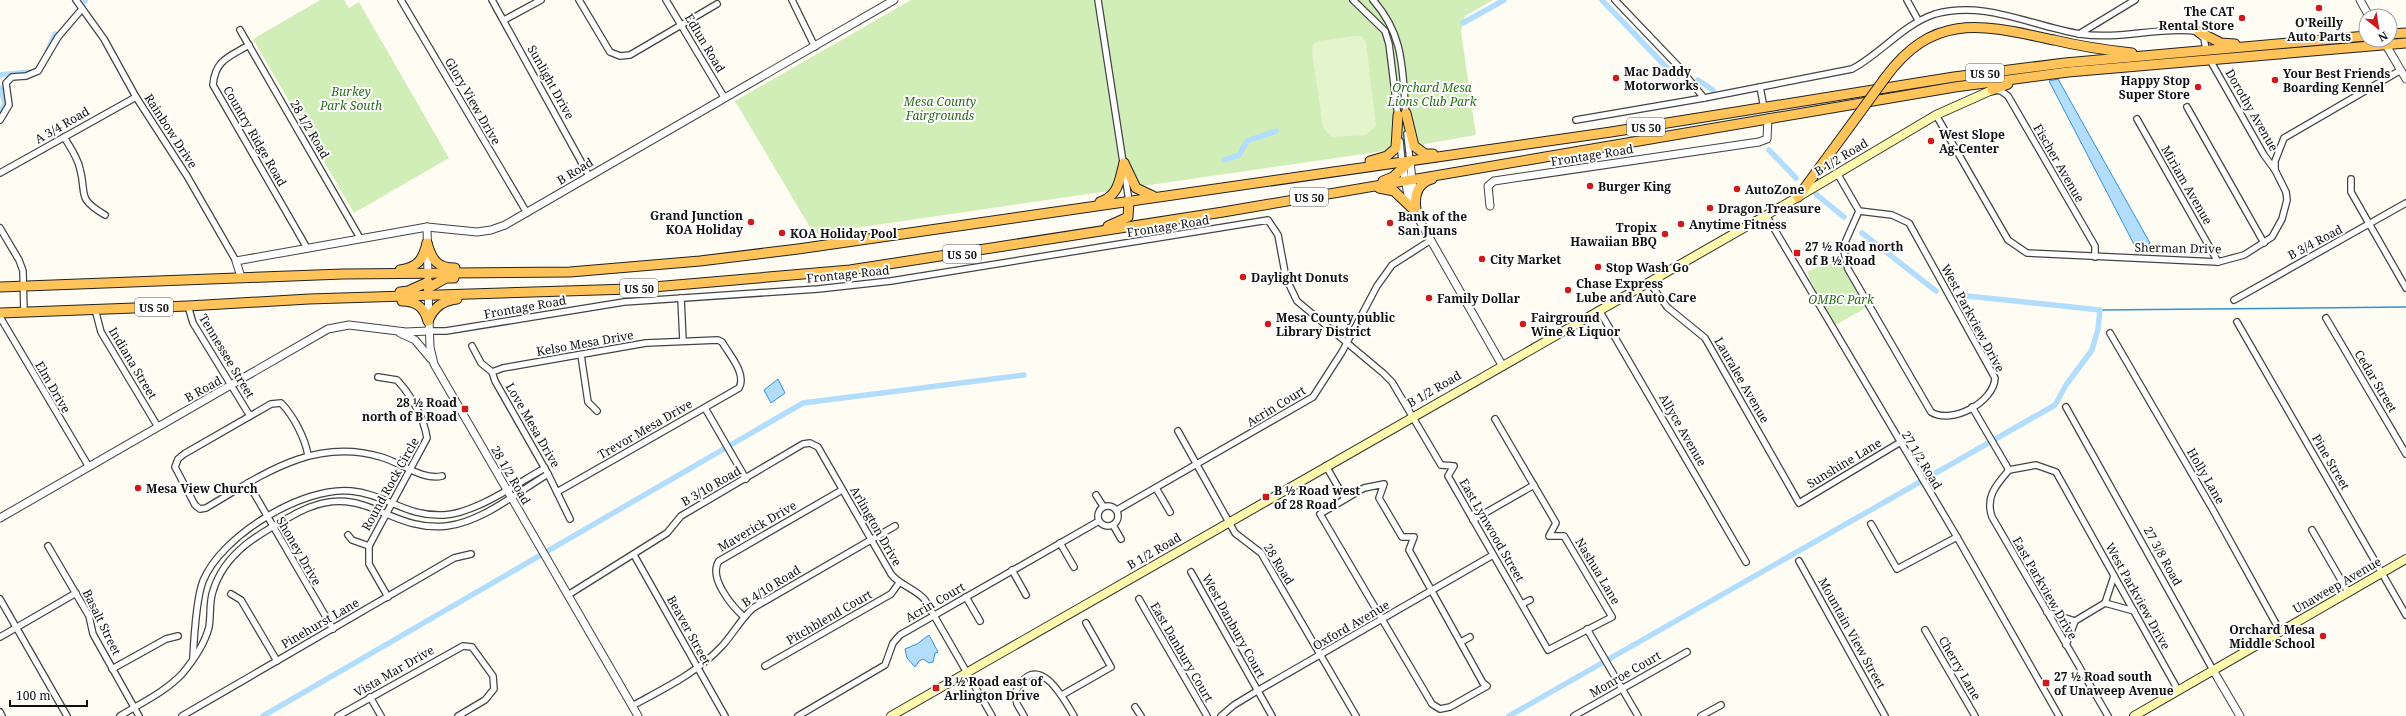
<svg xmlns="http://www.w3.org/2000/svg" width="2406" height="716" font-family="'Noto Serif',serif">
	<rect width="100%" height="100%" fill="#fffdf3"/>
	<g fill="#d2eeb8">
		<path d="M320,0H344L349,8L359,2L449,158L354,213L253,39Z"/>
		<path d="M911,0H1493L1465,16L1461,31L1476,135L1391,150L814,234L735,101Z"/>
		<path d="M1838,257L1869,306L1832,327L1807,272Z"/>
	</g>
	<path fill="#e4f4cb" d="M1356,36H1362L1366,43L1376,126L1366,135L1331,137L1323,127L1312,52L1313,45L1319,41Z"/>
	<g fill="#b2ddfc" stroke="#3290da">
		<path d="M2058,79L2150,243L2138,252L2049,81Z"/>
		<path d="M778,379L785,393L771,403L764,390Z"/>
		<path d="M929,635L938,652L935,653L933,662L929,663L923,659L919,661L915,667L907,658L905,649L917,644Z"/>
	</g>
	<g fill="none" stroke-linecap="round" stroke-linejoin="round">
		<path stroke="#3290da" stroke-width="1.5" d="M2100,310L2406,307"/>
		<g stroke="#b2ddfc" stroke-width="5.5">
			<path d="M1602,0L1670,71L1678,76"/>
			<path d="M85,1V0"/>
			<path d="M1463,23L1504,0"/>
			<path d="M47,52L55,34"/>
			<path d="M0,75L29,72"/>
			<path d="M1698,80L1713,90"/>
			<path d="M0,88L5,103L0,114"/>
			<path d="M1769,150L1796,178"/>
			<path d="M1224,160L1239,155L1247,141L1276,131"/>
			<path d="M1816,194L1844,217"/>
			<path d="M1862,233L1936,291"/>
			<path d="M263,716L803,403L1024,375"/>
			<path d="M1509,716L2055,405L2066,385L2092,350L2098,329L2100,310L1958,295"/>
		</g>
		<g stroke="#434343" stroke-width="8">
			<g id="minor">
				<path d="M76,0L104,39L136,97L187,176L236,261"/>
				<path d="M401,0L527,213"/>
				<path d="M492,0L589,176"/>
				<path d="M579,0L610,52L620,56L630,55L717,4"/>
				<path d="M666,0L724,97"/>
				<path d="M792,0L815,47"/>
				<path d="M1098,0L1129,201"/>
				<path d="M1353,0L1385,31L1389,44L1398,117"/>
				<path d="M1373,0C1405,36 1402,70 1406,116"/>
				<path d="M1615,0L1678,66L1704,98"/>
				<path d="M1907,0L1918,20"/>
				<path d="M504,20L541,0"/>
				<path d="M240,30L360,238"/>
				<path d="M2079,34L2135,0"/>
				<path d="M249,45C229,57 215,60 213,85L307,248"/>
				<path d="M2210,60L2264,155L2275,170"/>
				<path d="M1760,87L1764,108"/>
				<path d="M1994,90L2001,91L2008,96L2095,246V257"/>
				<path d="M2187,107L2264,243"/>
				<path d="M1936,115L2008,240L2027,253L2218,262L2244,255L2272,237L2282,219L2287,200L2286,192L2275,170V161L2284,138L2401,70"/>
				<path d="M2137,119L2218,262"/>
				<path d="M0,120L9,105L6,83L12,77L26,76L38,71L58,37L82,9"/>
				<path d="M1576,120L1704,98L1852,69C1882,53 1902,25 1935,14C1985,0 2031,26 2080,34C2119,40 2156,27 2195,31L2204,38L2206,50"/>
				<path d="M1407,134L1410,161"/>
				<path d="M64,137C70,147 78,158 80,169C87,195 76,198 105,215"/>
				<path d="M1400,141L1402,162"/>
				<path d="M0,173L136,97"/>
				<path d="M1837,173L1859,211L1892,215L1909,223L1995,378C1994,402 1952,425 1931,412L1848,269L1843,247L1859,211"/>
				<path d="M2351,179V192L2406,288"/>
				<path d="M1766,215L1957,537L2059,716"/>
				<path d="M0,228L19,260L23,271L24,313"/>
				<path d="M1649,282L1667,307L1705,338L1799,503L1899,443"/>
				<path d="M681,298L683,341"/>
				<path d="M2234,300L2406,203"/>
				<path d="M188,306L193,323L250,416"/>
				<path d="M95,309L101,332L158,427"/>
				<path d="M1599,310L1746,562"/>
				<path d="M0,317L89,467"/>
				<path d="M2326,318L2406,454"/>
				<path d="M2237,322L2406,615"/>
				<path d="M428,331H446L624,302L818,289L891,281L1268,220L1278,235L1286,278L1297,301L1383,373L1392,382L1441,465L1454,466L1448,476L1548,650L1612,617L1564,536H1549L1556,523L1495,419"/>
				<path d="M2110,333L2213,510L2280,631"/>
				<path d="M472,346L481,363L492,372L495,381L548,474L570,519"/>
				<path d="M581,355L588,402L597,411"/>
				<path d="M492,372L503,368L646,343L718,340L722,342C729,354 747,374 739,388L557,492"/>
				<path d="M378,377L397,380C411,395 424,418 427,438L369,546V564L388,597"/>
				<path d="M1972,407L2009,470"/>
				<path d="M2066,407L2213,670"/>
				<path d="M705,408L746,479"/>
				<path d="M1178,431L1235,533L1261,553L1356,716"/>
				<path d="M308,455C305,438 293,415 281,403L271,404L184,454L178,459L175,467L195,505L200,509L206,508C262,475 313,437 381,457C400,462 423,481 442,476"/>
				<path d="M1326,466L1345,499"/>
				<path d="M2009,470L2036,465L2056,472L2178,690"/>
				<path d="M2009,470C1996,485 1985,497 1992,517L2108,716"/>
				<path d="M248,483L333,629"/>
				<path d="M1384,484L1379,498L1402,537H1414L1409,550L1483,683L1487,686L1450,707L1440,709L1432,704L1320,514L1364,488Z"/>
				<path d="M1156,488L1170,512"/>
				<path d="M1096,495L1103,506"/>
				<circle cx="1108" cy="516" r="10"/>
				<path d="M1117,510L1313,397L1342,352L1377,286L1392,265L1431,240"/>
				<path d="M1473,520L1534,485"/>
				<path d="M1871,524L1897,569L1957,537"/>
				<path d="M1113,525L1121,539"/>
				<path d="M2312,530L2348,592"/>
				<path d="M348,535L352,540L369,546"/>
				<path d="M1060,543L1074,567"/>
				<path d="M48,546L89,616L93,634L139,716"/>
				<path d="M634,555L725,716"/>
				<path d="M1799,561L1885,716"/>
				<path d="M1012,570L1026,595"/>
				<path d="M1191,572L1272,716"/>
				<path d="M231,594L241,600L277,661"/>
				<path d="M568,595L667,533L681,516L803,444L810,443L818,447L891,574C900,586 915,588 925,600L992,716"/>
				<path d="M966,597L980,621"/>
				<path d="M0,599L67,716"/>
				<path d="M1139,599L1207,716"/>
				<path d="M2105,603L2114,576"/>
				<path d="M1522,604L1530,600"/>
				<path d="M2047,612L2075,621"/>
				<path d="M743,616C731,605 708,577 719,561L842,490"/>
				<path d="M1587,629L1638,716"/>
				<path d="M1925,630L1975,716"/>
				<path d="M0,637L76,593"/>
				<path d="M1461,642L1470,637"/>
				<path d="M2066,645L2075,621L2105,603L2134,611"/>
				<path d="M193,658C194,638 196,599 203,581C221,536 303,486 351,491C385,494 406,517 444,515C476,513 516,484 545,468"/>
				<path d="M765,666L891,594L899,583"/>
				<path d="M112,669L166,639L178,636"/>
				<path d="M1062,695L1111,667L1086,623"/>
				<path d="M370,697L381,716"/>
				<path d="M632,706C663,689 697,673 722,646C733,634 740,620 753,608L895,526"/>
				<path d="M1135,707L1141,716"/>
				<path d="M0,712L2,716"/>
				<path d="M120,716C141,703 165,692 182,674C192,662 205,643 209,627C211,615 209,602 213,591C225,551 262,532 297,513C363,478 387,533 447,526C482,522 518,492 548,474"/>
				<path d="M182,716L454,558L471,554"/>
				<path d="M338,716L463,646L472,647L493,676L494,689L485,700L458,716"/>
				<path d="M798,716L885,665L893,643L900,635L1099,521"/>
				<path d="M1024,716L1017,704L1015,693C1036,648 1062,695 1074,716"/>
				<path d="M1221,716L1234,705L1257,691L1493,555"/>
				<path d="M1574,716L1687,652"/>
				<path d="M1701,716L1721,705"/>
			</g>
		</g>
		<g stroke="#434343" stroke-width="9">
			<g id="tertiary">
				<path d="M2360,0L2369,16"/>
				<path d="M2383,40L2406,79"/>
				<path d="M1410,161L1414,199"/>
				<path d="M1402,164L1409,200L1413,209L1502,365"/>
				<path d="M1490,206L1488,186L1494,181L1759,142L1767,139L1768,118"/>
				<path d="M427,227L428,277"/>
				<path d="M241,277L236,261L427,227L477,232L491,230L505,225L894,0"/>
				<path d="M428,291L430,347L434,364L638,716"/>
				<path d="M400,333L415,340L431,359"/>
				<path d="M0,518L328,329L349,325L406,332L428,331"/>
				<path d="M2213,670L2240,716"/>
			</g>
		</g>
		<g stroke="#323232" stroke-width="10">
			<g id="secondary">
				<path d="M891,716L1798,197L1936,115L1992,90"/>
				<path d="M2134,716L2406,559"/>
			</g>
		</g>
		<g stroke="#212121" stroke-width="11">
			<g id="trunk">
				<path d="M2199,32L2221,43L2235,44"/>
				<path d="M2390,34L2406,33"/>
				<path d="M1885,78C1934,11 1983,25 2054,40C2079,46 2105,50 2132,53"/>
				<path d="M1992,90L2008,84"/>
				<path d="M1406,113L1414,146L1425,154H1433"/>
				<path d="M1370,161L1387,156L1396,148L1398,115"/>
				<path d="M1124,163L1136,188L1153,196"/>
				<path d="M1383,181L1393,177L1410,161"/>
				<path d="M1379,188L1394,191L1413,209"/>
				<path d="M1798,197L1856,118"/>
				<path d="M1100,202C1119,195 1119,181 1124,163"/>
				<path d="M1416,210C1414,196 1417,183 1432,179"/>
				<path d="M1108,226L1128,217L1129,201"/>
				<path d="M427,243C432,260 437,268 455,268"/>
				<path d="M400,270C418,267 423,260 427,243"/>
				<path d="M0,287L343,274L570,272L700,261L798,249L1611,132L1954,77L2065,63L2366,36"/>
				<path d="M428,288L446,278H454"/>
				<path d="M400,292L408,291L428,282"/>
				<path d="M402,301C416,301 424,307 428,321"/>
				<path d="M0,313L188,306L309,299L630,289L850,270L1223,212L1955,87L2068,72L2406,43"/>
				<path d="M428,321C434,307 442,301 457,299"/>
			</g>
		</g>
		<use href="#minor" stroke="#fff" stroke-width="5.5"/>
		<use href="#tertiary" stroke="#fff" stroke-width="7"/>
		<use href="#secondary" stroke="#fff9ae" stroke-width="8"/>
		<use href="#trunk" stroke="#ffc35a" stroke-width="9"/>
		<g stroke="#212121" stroke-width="11" stroke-linecap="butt">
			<path id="trunk-bridge" d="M1856,118L1885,78"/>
		</g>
		<use href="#trunk-bridge" stroke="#ffc35a" stroke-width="9"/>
	</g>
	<g fill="#ce1a1b" stroke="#fff" stroke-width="1.5">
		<circle cx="2319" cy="8" r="4"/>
		<circle cx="2242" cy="18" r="4"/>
		<circle cx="1616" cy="78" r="4"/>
		<circle cx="2275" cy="80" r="4"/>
		<circle cx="2198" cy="87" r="4"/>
		<circle cx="1931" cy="141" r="4"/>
		<circle cx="1590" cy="186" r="4"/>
		<circle cx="1737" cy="189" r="4"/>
		<circle cx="1710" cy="208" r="4"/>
		<circle cx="751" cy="222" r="4"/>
		<circle cx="1390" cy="223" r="4"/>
		<circle cx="1681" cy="224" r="4"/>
		<circle cx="782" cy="233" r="4"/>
		<circle cx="1665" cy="234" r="4"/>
		<rect x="1793" y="249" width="8" height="8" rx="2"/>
		<circle cx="1482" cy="259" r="4"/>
		<circle cx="1598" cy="267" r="4"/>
		<circle cx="1243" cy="277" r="4"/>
		<circle cx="1568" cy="290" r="4"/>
		<circle cx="1429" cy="298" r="4"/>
		<circle cx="1268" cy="324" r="4"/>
		<circle cx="1523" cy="324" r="4"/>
		<rect x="461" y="405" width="8" height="8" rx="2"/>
		<circle cx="138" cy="488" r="4"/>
		<rect x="1262" y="493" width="8" height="8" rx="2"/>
		<circle cx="2323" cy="636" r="4"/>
		<rect x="2042" y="679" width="8" height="8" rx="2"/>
		<rect x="932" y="684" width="8" height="8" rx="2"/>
	</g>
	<g text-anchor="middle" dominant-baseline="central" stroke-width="4" stroke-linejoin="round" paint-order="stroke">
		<g fill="#fff" stroke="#585858" stroke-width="1">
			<rect x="1966" y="64" width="38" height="18" rx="3"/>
			<rect x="1627" y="118" width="38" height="18" rx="3"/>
			<rect x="1290" y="188" width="38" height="18" rx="3"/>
			<rect x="943" y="245" width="38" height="18" rx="3"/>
			<rect x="620" y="279" width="38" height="18" rx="3"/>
			<rect x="135" y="298" width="38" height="18" rx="3"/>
		</g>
		<g font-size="11" font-weight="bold" fill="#101010">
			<text x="1985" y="73">US 50</text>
			<text x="1646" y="127">US 50</text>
			<text x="1309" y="197">US 50</text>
			<text x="962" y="254">US 50</text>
			<text x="639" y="288">US 50</text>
			<text x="154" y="307">US 50</text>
		</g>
		<g font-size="12" font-weight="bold" fill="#101010" stroke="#fff" text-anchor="start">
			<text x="2234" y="11" text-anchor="end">The CAT<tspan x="2234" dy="14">Rental Store</tspan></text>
			<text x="2319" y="22" text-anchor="middle">O'Reilly<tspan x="2319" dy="14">Auto Parts</tspan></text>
			<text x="1624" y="71">Mac Daddy<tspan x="1624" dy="14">Motorworks</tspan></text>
			<text x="2283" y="73">Your Best Friends<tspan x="2283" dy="14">Boarding Kennel</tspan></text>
			<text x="2190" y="80" text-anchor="end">Happy Stop<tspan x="2190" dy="14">Super Store</tspan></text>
			<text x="1939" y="134">West Slope<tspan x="1939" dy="14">Ag-Center</tspan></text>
			<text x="1598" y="186">Burger King</text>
			<text x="1745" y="189">AutoZone</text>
			<text x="1718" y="208">Dragon Treasure</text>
			<text x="743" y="215" text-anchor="end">Grand Junction<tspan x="743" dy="14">KOA Holiday</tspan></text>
			<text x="1398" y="216">Bank of the<tspan x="1398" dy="14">San Juans</tspan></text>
			<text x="1689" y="224">Anytime Fitness</text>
			<text x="1657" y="227" text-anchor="end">Tropix<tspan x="1657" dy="14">Hawaiian BBQ</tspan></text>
			<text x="790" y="233">KOA Holiday Pool</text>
			<text x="1805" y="246">27 ½ Road north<tspan x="1805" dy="14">of B ½ Road</tspan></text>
			<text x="1490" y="259">City Market</text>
			<text x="1606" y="267">Stop Wash Go</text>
			<text x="1251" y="277">Daylight Donuts</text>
			<text x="1576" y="283">Chase Express<tspan x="1576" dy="14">Lube and Auto Care</tspan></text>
			<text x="1437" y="298">Family Dollar</text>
			<text x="1276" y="317">Mesa County public<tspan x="1276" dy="14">Library District</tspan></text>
			<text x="1531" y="317">Fairground<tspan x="1531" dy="14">Wine &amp; Liquor</tspan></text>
			<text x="457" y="402" text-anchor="end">28 ½ Road<tspan x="457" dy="14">north of B Road</tspan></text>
			<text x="146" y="488">Mesa View Church</text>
			<text x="1274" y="490">B ½ Road west<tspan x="1274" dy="14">of 28 Road</tspan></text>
			<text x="2315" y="629" text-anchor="end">Orchard Mesa<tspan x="2315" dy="14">Middle School</tspan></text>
			<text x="2054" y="676">27 ½ Road south<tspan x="2054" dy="14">of Unaweep Avenue</tspan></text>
			<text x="944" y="681">B ½ Road east of<tspan x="944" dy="14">Arlington Drive</tspan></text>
		</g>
		<g font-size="12" fill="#101010" stroke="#fff">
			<text transform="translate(705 43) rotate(59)">Edlun Road</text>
			<text transform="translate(551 82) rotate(61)">Sunlight Drive</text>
			<text transform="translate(473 101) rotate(60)">Glory View Drive</text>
			<text transform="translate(2252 110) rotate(60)">Dorothy Avenue</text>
			<text transform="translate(62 125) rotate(-30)">A 3/4 Road</text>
			<text transform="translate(310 129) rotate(60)">28 1/2 Road</text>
			<text transform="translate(171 131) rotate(57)">Rainbow Drive</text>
			<text transform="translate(255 136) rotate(60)">Country Ridge Road</text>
			<text transform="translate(1592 155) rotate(-9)">Frontage Road</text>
			<text transform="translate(1841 157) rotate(-31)">B 1/2 Road</text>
			<text transform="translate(2059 163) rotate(60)">Fischer Avenue</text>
			<text transform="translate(575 171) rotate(-31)">B Road</text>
			<text transform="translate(2187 185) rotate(60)">Miriam Avenue</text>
			<text transform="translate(1168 226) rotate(-9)">Frontage Road</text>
			<text transform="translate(2315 242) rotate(-28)">B 3/4 Road</text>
			<text transform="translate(2178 248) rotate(1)">Sherman Drive</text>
			<text transform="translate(848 274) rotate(-6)">Frontage Road</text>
			<text transform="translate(525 307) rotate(-10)">Frontage Road</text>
			<text transform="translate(1973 318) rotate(62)">West Parkview Drive</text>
			<text transform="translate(585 343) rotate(-10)">Kelso Mesa Drive</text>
			<text transform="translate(227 356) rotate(59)">Tennessee Street</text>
			<text transform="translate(133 363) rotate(59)">Indiana Street</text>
			<text transform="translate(1742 380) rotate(60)">Lauralee Avenue</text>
			<text transform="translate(2376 381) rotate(59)">Cedar Street</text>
			<text transform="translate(53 387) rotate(60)">Elm Drive</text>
			<text transform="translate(203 389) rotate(-29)">B Road</text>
			<text transform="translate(1434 389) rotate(-30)">B 1/2 Road</text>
			<text transform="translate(1276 406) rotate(-31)">Acrin Court</text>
			<text transform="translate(533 425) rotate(60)">Love Mesa Drive</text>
			<text transform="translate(645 429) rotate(-30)">Trevor Mesa Drive</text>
			<text transform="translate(1683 430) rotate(60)">Allyce Avenue</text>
			<text transform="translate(1922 460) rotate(59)">27 1/2 Road</text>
			<text transform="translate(2331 462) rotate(60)">Pine Street</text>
			<text transform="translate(1844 463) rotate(-31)">Sunshine Lane</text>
			<text transform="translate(511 475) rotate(60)">28 1/2 Road</text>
			<text transform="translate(2206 476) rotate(60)">Holly Lane</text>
			<text transform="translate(390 484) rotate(-61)">Round Rock Circle</text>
			<text transform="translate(711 486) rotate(-30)">B 3/10 Road</text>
			<text transform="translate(757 526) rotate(-30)">Maverick Drive</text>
			<text transform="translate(876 526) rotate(60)">Arlington Drive</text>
			<text transform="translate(1492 530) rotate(60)">East Lynwood Street</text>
			<text transform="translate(299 551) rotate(60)">Shoney Drive</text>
			<text transform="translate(1154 551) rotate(-30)">B 1/2 Road</text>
			<text transform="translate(2163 556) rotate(61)">27 3/8 Road</text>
			<text transform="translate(1279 564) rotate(58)">28 Road</text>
			<text transform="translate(1598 571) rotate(59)">Nashua Lane</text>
			<text transform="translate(2337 585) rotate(-30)">Unaweep Avenue</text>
			<text transform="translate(771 586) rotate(-32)">B 4/10 Road</text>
			<text transform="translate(2045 588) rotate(60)">East Parkview Drive</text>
			<text transform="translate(2138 596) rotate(61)">West Parkview Drive</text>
			<text transform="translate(935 602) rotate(-30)">Acrin Court</text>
			<text transform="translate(829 617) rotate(-30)">Pitchblend Court</text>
			<text transform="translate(102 622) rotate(64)">Basalt Street</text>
			<text transform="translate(320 623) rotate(-30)">Pinehurst Lane</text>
			<text transform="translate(1351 625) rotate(-30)">Oxford Avenue</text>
			<text transform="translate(1234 626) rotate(61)">West Danbury Court</text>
			<text transform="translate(689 630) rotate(61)">Beaver Street</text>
			<text transform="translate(1852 633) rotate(61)">Mountain View Street</text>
			<text transform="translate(1182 652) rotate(60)">East Danbury Court</text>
			<text transform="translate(1960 668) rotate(60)">Cherry Lane</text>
			<text transform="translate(394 671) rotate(-30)">Vista Mar Drive</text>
			<text transform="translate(1625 674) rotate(-30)">Monroe Court</text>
		</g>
		<g font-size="12" font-style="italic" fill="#276f19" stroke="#fff">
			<text x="1432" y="87">Orchard Mesa<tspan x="1432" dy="14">Lions Club Park</tspan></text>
			<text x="351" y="91">Burkey<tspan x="351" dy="14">Park South</tspan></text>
			<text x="940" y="101">Mesa County<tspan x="940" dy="14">Fairgrounds</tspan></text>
			<text x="1841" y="299">OMBC Park</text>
		</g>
	</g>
	<g transform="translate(2378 28) rotate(150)"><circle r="19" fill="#ffffff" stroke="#9f9f9f"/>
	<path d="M0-3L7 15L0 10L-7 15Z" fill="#ce1a1b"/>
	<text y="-6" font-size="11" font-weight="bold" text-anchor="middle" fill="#101010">N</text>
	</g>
	<path d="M10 700v6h77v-6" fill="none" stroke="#101010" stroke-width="2"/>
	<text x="16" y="700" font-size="12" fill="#101010" stroke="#ffffff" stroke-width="3" paint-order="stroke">100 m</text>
</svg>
